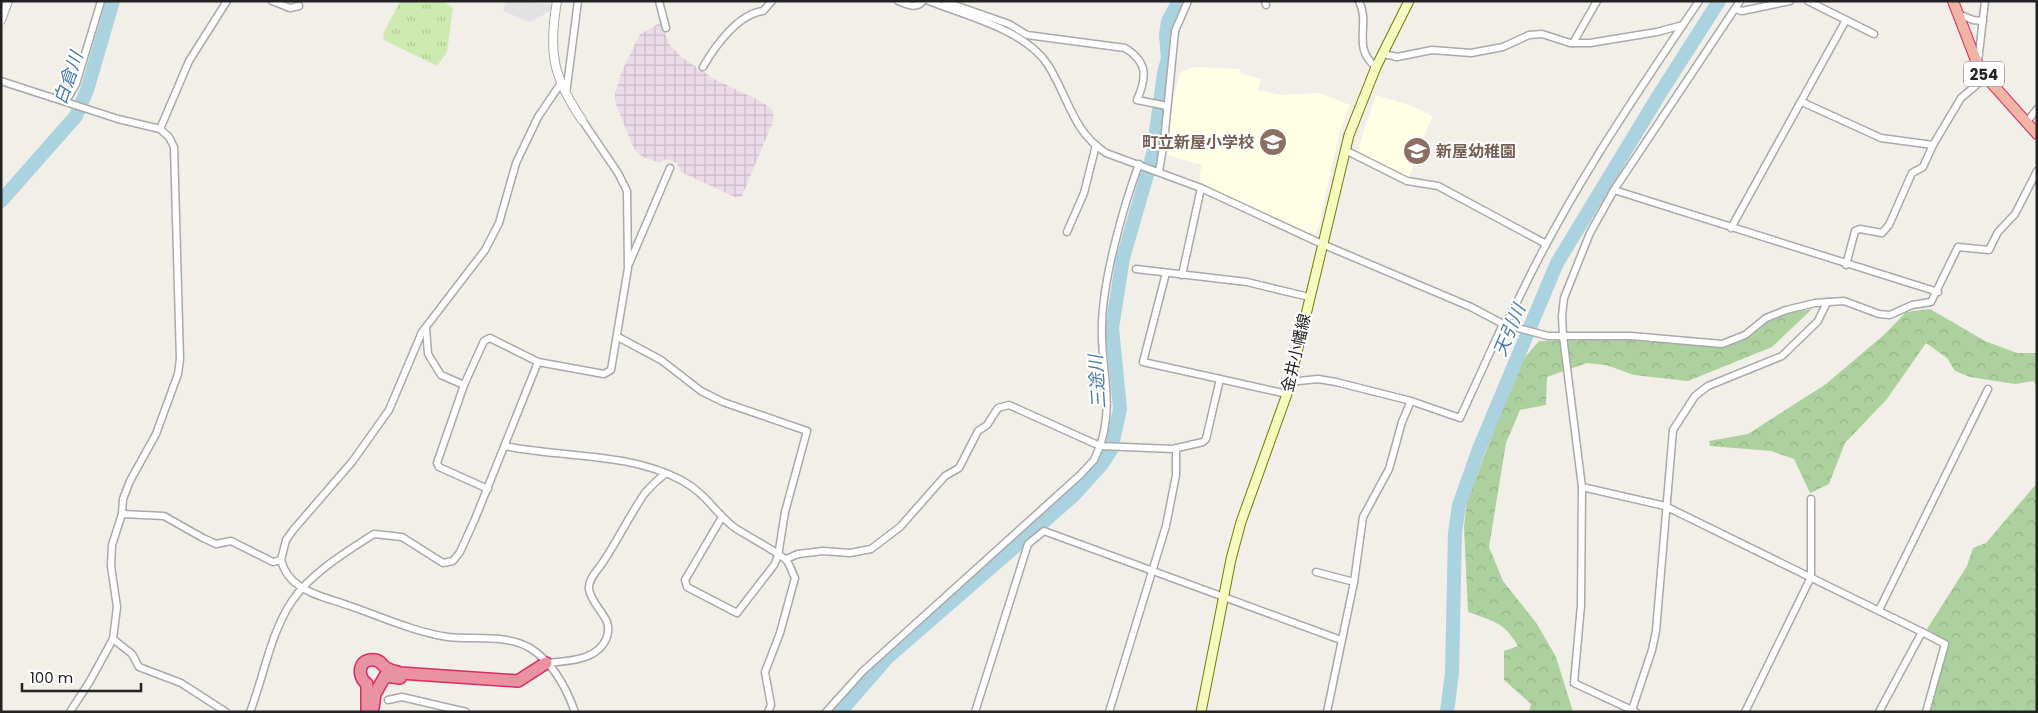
<svg xmlns="http://www.w3.org/2000/svg" width="2038" height="713" font-family="Poppins,'Noto Sans JP',sans-serif">
	<defs>
		<pattern id="industrial-grid" width="8" height="8" patternUnits="userSpaceOnUse" patternTransform="scale(1.25)"><rect width="8" height="8" fill="#ebdbe8"/><path d="M0 4h8M4 0v8" fill="none" stroke="#c9bcc7"/></pattern>
		<pattern id="grass-tufts" width="24" height="20" patternUnits="userSpaceOnUse" patternTransform="scale(1.25)"><rect width="24" height="20" fill="#cdebb0"/><path d="M3 7l-1-3M5 7V3M7 7l1-3M15 17l-1-3M17 17v-4M19 17l1-3" fill="none" stroke="#b0c997"/></pattern>
		<pattern id="forest-crowns" width="20" height="18" patternUnits="userSpaceOnUse" patternTransform="scale(1.25)"><rect width="20" height="18" fill="#add19e"/><path d="M2 6a3 3 0 1 1 6 0M12 15a3 3 0 1 1 6 0" fill="none" stroke="#95b388"/></pattern>
	</defs>
	<rect width="100%" height="100%" fill="#f2efe9"/>
	<path fill="url(#industrial-grid)" d="M660,23L670,45L681,57L716,80L758,100L772,109L774,119L742,196L737,198L681,172L677,163L666,159L660,163L643,157L636,151L632,144L616,104L615,94L622,71L640,34Z"/>
	<g fill="#ffffe5">
		<path d="M1193,67L1240,69L1241,74L1261,79L1258,90L1280,95L1320,93L1350,105L1339,134L1318,229L1313,235L1199,183L1202,165L1164,154L1168,142L1172,103L1180,73Z"/>
		<path d="M1376,95L1412,106L1432,116L1408,180L1357,152Z"/>
	</g>
	<path fill="url(#grass-tufts)" d="M400,1H443L453,8L447,52L437,66L384,40L383,34Z"/>
	<g fill="url(#forest-crowns)">
		<path d="M1812,309L1772,347L1688,381L1634,375L1606,365L1587,363L1547,377L1546,405L1520,410L1506,443L1489,547L1503,581L1537,624L1556,657L1573,712H1529L1531,704L1504,680V651L1518,646C1504,622 1493,621 1468,612L1464,527L1467,501L1520,363L1539,341L1631,339L1725,347L1748,338L1768,321L1788,313Z"/>
		<path d="M1930,309L1985,341L2017,353H2037V386L2033,381L2015,384L1970,377L1955,371L1947,358L1926,343L1887,399L1845,443L1829,484L1810,493L1794,459L1771,451L1710,446L1709,441L1748,434L1826,384L1885,334L1906,312Z"/>
		<path d="M2037,483V712H1929L1949,644L1927,629L1967,566L1973,548L1986,543Z"/>
	</g>
	<path fill="#e2e2e2" d="M506,1H522L554,5L552,10L530,22L503,11Z"/>
	<g fill="none" stroke-linecap="round" stroke-linejoin="round">
		<g stroke="#aad3df" stroke-width="14">
			<path d="M1,201L76,116L87,90L113,1"/>
			<path d="M840,712L888,657L1073,496L1102,464L1111,450L1120,409L1112,328L1123,258L1153,154L1164,73L1168,59L1166,35L1168,21L1179,1"/>
			<path d="M1447,712L1452,673L1455,533L1459,505L1479,449L1557,263L1659,95L1719,1"/>
		</g>
		<g stroke="#a9a9a9" stroke-width="9">
			<g id="minor">
				<path d="M272,1L290,8L299,6"/>
				<path d="M659,1L666,28"/>
				<path d="M898,1C906,4 916,10 923,1"/>
				<path d="M929,1C966,16 1026,30 1048,65C1068,96 1072,131 1106,153L1201,188L1322,244L1471,307L1503,324L1548,336H1631L1722,344L1745,335L1766,318L1786,310L1815,303L1844,301L1879,314L1890,315L1912,305L1931,302L1958,247L1989,250L1998,232L2015,214L2037,171"/>
				<path d="M1265,1L1266,5"/>
				<path d="M1359,1C1371,25 1351,47 1376,67"/>
				<path d="M1808,1L1874,34"/>
				<path d="M946,2L1009,24L1027,35L1125,48C1148,62 1147,77 1137,100L1167,106"/>
				<path d="M1735,9L1742,11L1790,1"/>
				<path d="M1958,14L1973,20L1983,21"/>
				<path d="M1573,43L1597,1"/>
				<path d="M1384,54L1397,57L1432,50L1471,53L1503,47L1529,35L1542,34L1570,43H1590L1657,32L1683,25"/>
				<path d="M1978,62L1985,1"/>
				<path d="M703,67C715,46 738,14 763,11L772,1"/>
				<path d="M1,81L118,119L160,129L169,137L174,147L180,359L178,374L156,434L130,481L123,499L122,514L112,545L111,566L117,607L113,639L90,681L70,712"/>
				<path d="M561,83L538,117L516,163L499,223L485,250L422,332L389,410L352,462L294,529L286,540L281,560C284,572 290,580 301,587C314,596 334,600 350,606C382,617 414,632 448,637C474,640 506,634 530,648C553,662 566,687 575,712"/>
				<path d="M566,94L578,1"/>
				<path d="M66,101L76,84L101,1"/>
				<path d="M1802,102L1881,138L1933,145L1923,167L1912,173L1889,225L1882,233L1860,229L1855,231L1846,265"/>
				<path d="M2026,123L2037,109"/>
				<path d="M160,129L189,61L227,1"/>
				<path d="M1933,145L1961,98L1986,77"/>
				<path d="M1345,150L1407,181L1438,186L1546,244"/>
				<path d="M1139,164C1123,207 1103,279 1102,324C1100,368 1115,401 1100,446L1173,449L1203,442L1206,439L1220,379L1287,394"/>
				<path d="M1159,171L1164,142L1175,31L1188,1"/>
				<path d="M1614,190L1938,292"/>
				<path d="M1731,228L1846,20"/>
				<path d="M1067,232L1084,193L1096,145"/>
				<path d="M629,264L670,168"/>
				<path d="M1136,269L1247,282L1309,297"/>
				<path d="M1166,273L1143,362L1220,379"/>
				<path d="M1182,275L1201,188"/>
				<path d="M426,328L428,354L441,375L464,385"/>
				<path d="M618,337L661,360L701,391L723,402L807,431L785,512L778,556L774,565L737,613L687,587L685,580L722,517"/>
				<path d="M1289,382L1318,379L1336,382L1411,401L1460,418L1503,324L1511,315C1562,203 1630,103 1699,1"/>
				<path d="M505,446C563,458 628,452 681,480C707,494 714,512 735,528C746,535 781,554 787,561C790,565 792,572 795,578L780,633L765,672L771,705L768,712"/>
				<path d="M1582,487L1665,506L1922,632L1879,712"/>
				<path d="M488,489L439,467L437,463L464,385L484,341L490,338L538,362"/>
				<path d="M122,514L164,516L203,538L216,544L231,541L273,562L281,560"/>
				<path d="M786,559L798,554L823,551L850,553L871,549L900,527L945,476L959,468L978,431L987,425L998,408L1009,405L1100,446L1094,460L1080,475L863,671L826,712"/>
				<path d="M1316,572L1354,582"/>
				<path d="M1879,610L1988,389"/>
				<path d="M1922,632L1945,644L1926,712"/>
				<path d="M113,639L132,654L139,667L181,683L226,712"/>
				<path d="M546,663C568,661 598,661 607,637C608,633 609,627 607,622C603,612 590,600 589,589C588,580 596,572 601,565C617,542 629,516 645,493C651,486 657,480 665,474"/>
				<path d="M388,700L402,697L466,712"/>
				<path d="M1632,710L1652,650L1656,631L1673,430L1695,396L1708,386L1782,356L1818,321L1827,302"/>
				<path d="M250,712C264,676 270,634 292,601C311,573 346,552 374,534L402,537L443,563L453,561L460,552L475,519L538,362L604,374L611,370L628,268L627,191L618,173L582,120"/>
				<path d="M975,712L1028,544L1044,531L1341,640"/>
				<path d="M1109,712L1166,526L1176,475V448"/>
				<path d="M1327,712L1354,582L1363,517L1389,469L1402,422L1411,401"/>
				<path d="M1636,712L1574,683L1581,605L1582,487L1563,336L1562,316L1564,298L1590,233L1614,190L1740,1"/>
				<path d="M1745,712L1811,577V499"/>
			</g>
		</g>
		<g stroke="#a9a9a9" stroke-width="10">
			<g id="tertiary">
				<path d="M557,1C548,53 553,77 582,120"/>
				<path d="M1,20L8,1"/>
			</g>
		</g>
		<g stroke="#707d05" stroke-width="11">
			<path id="secondary" d="M1201,712L1231,559L1241,522L1287,394L1349,135L1376,67L1409,1"/>
		</g>
		<g stroke="#dc2a67" stroke-width="12">
			<path id="trunk" d="M1953,1L1977,63L1986,77L2037,134"/>
		</g>
		<g stroke="#dc2a67" stroke-width="14">
			<g id="motorway">
				<path d="M373,708L375,694L385,676L400,678"/>
				<path d="M367,712V684C356,676 359,657 375,660C381,661 381,664 385,667C388,670 395,671 400,673L518,681L546,663"/>
			</g>
		</g>
		<use href="#minor" stroke="#fff" stroke-width="6"/>
		<use href="#tertiary" stroke="#fff" stroke-width="8"/>
		<use href="#secondary" stroke="#f7fabf" stroke-width="9"/>
		<use href="#trunk" stroke="#f2b4a3" stroke-width="10"/>
		<use href="#motorway" stroke="#e892a2" stroke-width="11"/>
	</g>
	<defs>
		<g id="school-disc" transform="scale(1.4375)"><circle r="9.5" fill="#8d6e63" stroke="#fff"/><path d="M0-5L7-2L0 1L-7-2ZM-4 1L0 2.5L4 1V4Q0 6-4 4Z" fill="#fff"/></g>
	</defs>
	<g fill-rule="evenodd">
		<use href="#school-disc" x="1273" y="142"/>
		<use href="#school-disc" x="1417" y="151"/>
	</g>
	<g text-anchor="middle" dominant-baseline="central" stroke-width="4" stroke-linejoin="round" paint-order="stroke">
		<rect fill="#fff" stroke="#646464" stroke-width="1" x="1964" y="61.5" width="40" height="25" rx="4"/>
		<g font-size="15" font-weight="bold" fill="#222">
			<text x="1984" y="74">254</text>
		</g>
		<g font-size="16" font-weight="bold" fill="#785e54" stroke="#fff" text-anchor="end">
			<text x="1254" y="142">町立新屋小学校</text>
			<text x="1436" y="151" text-anchor="start">新屋幼稚園</text>
		</g>
		<g font-size="16" fill="#222" stroke="#fff">
			<text transform="translate(1296 353) rotate(-77)">金井小幡線</text>
		</g>
		<g font-size="18" font-style="italic" fill="#4a7aab" stroke="#fff">
			<text transform="translate(68 78) rotate(-71)">白倉川</text>
			<text transform="translate(1509 330) rotate(-67)">天引川</text>
			<text transform="translate(1097 382) rotate(-94)">三途川</text>
		</g>
	</g>
	<rect width="2038" height="713" fill="none" stroke="#222222" stroke-width="5"/>
	<path d="M22 683v8h119v-8" fill="none" stroke="#222222" stroke-width="2.5"/>
	<text x="30" y="683" font-size="15" fill="#222222" stroke="#ffffff" stroke-width="4" paint-order="stroke">100 m</text>
</svg>
